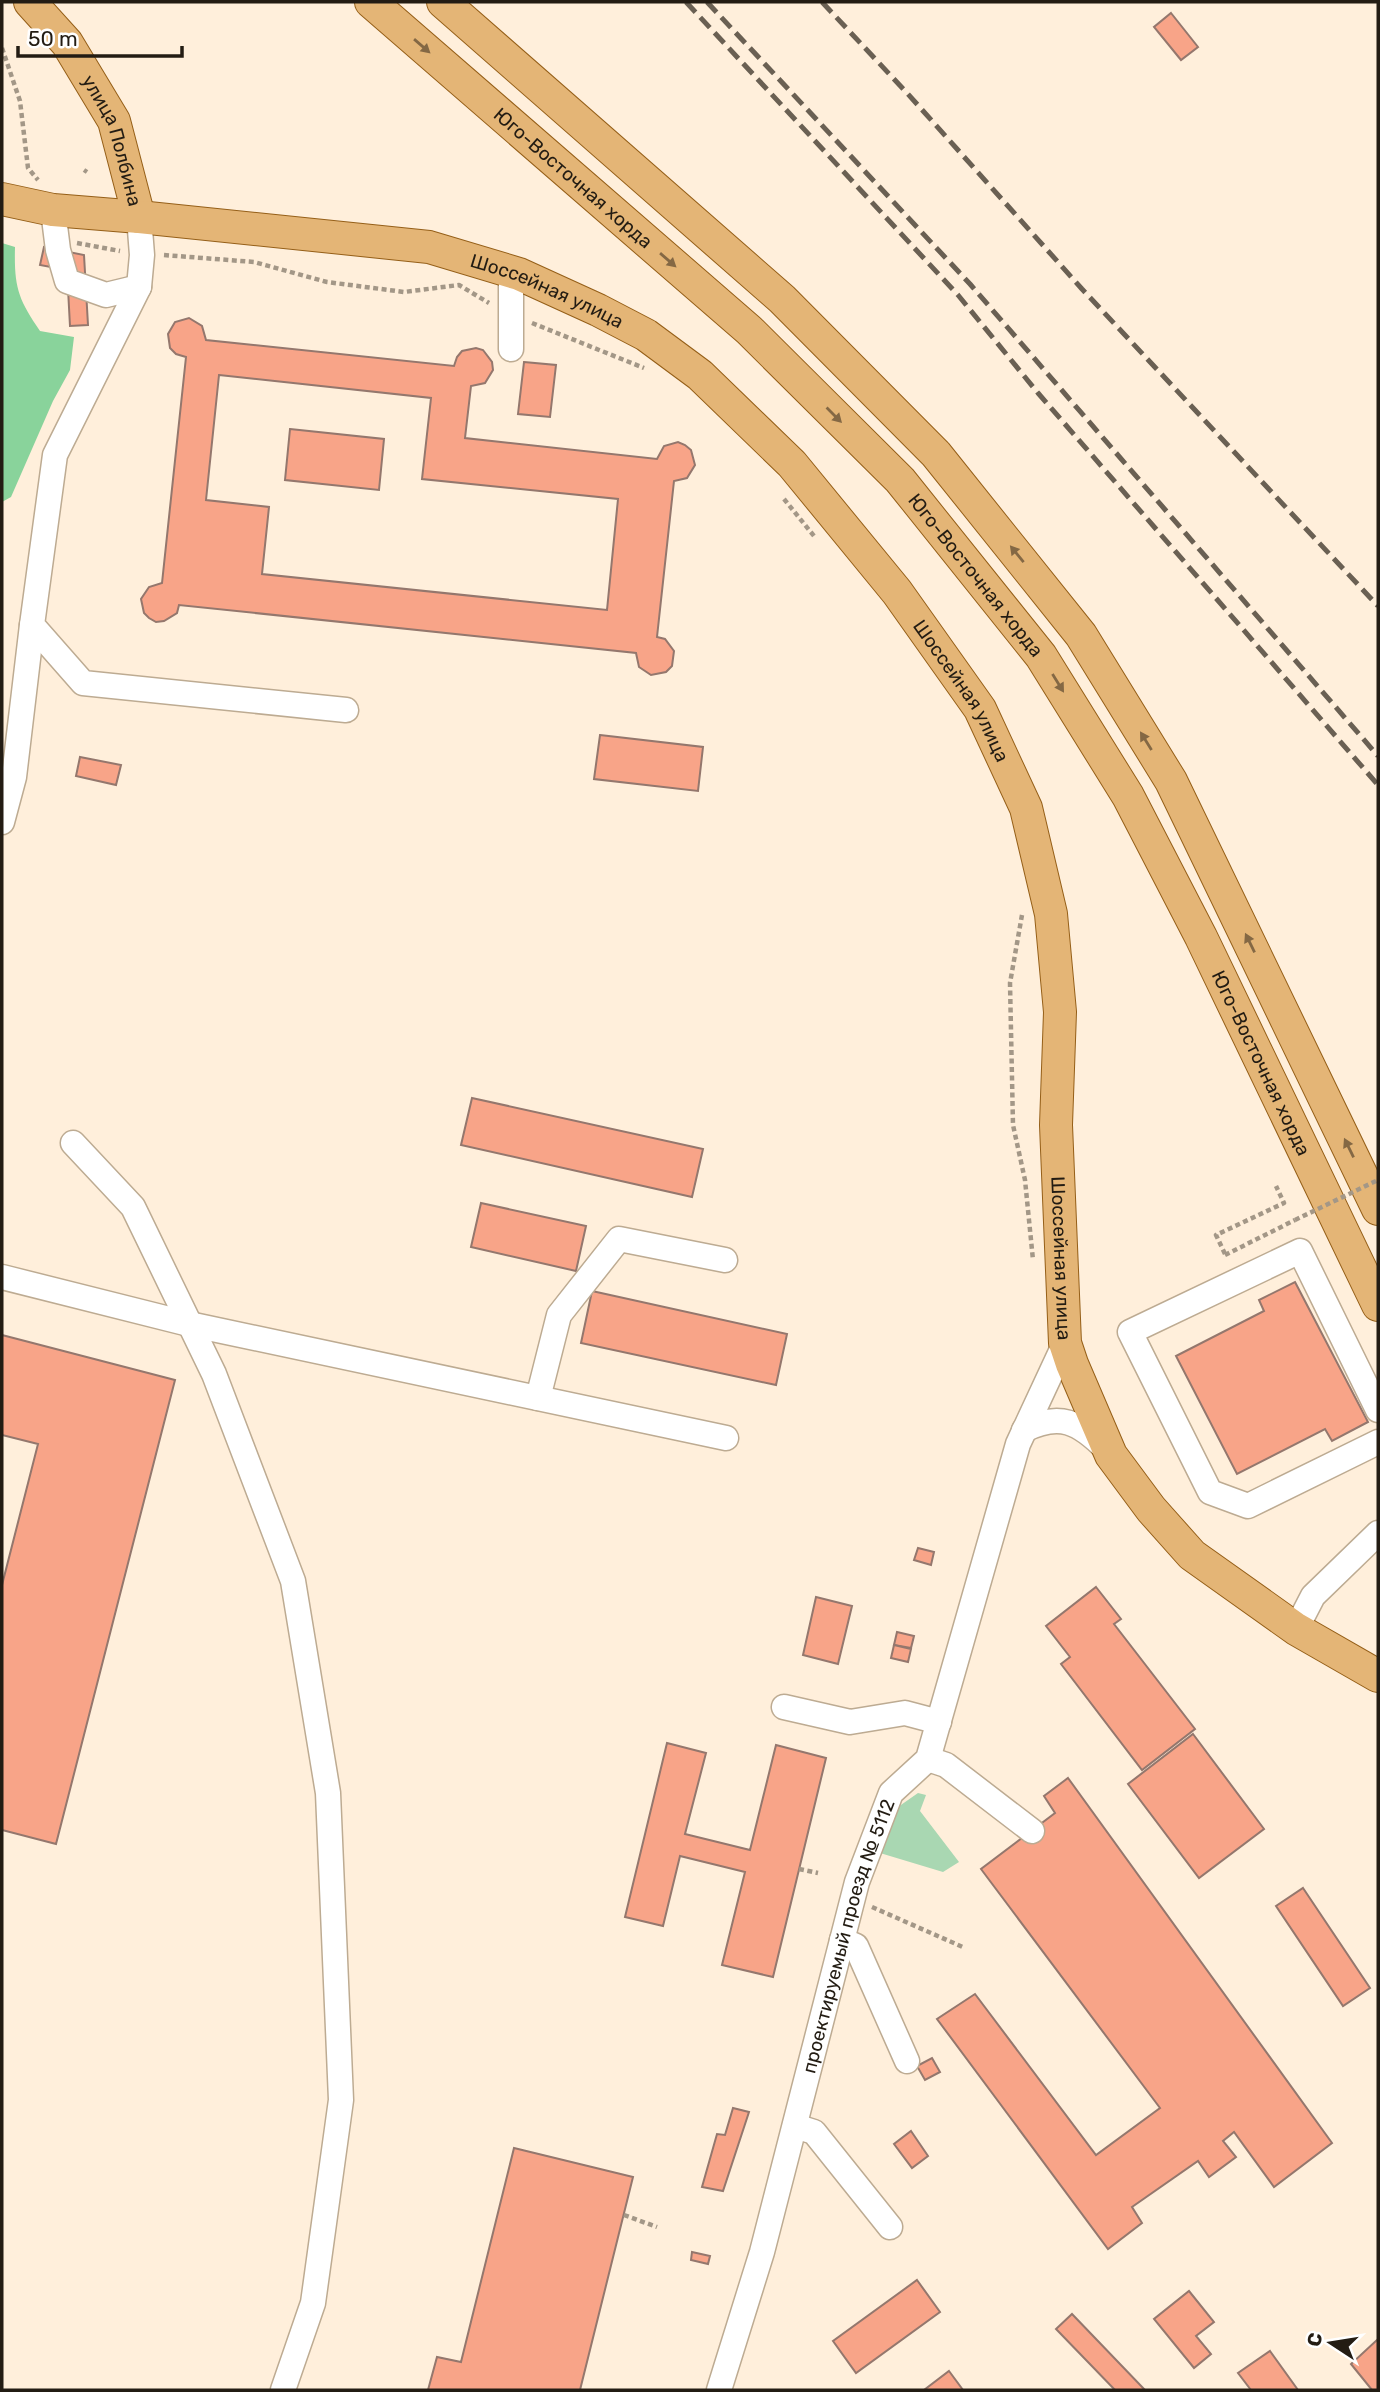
<svg xmlns="http://www.w3.org/2000/svg" width="1380" height="2392" font-family="Rubik,sans-serif">
	<rect width="100%" height="100%" fill="#ffefdb"/>
	<path fill="#a9d7b2" d="M918,1793L926,1795L920,1811L959,1862L943,1872L880,1853L898,1807Z"/>
	<path fill="#89d39b" d="M2,243L15,247C14,287 18,299 40,331L74,337L70,370L53,401L11,497L2,502Z"/>
	<g fill="#f8a488" stroke="#94776d" stroke-width="2" fill-rule="evenodd">
		<path d="M1171,13L1198,47L1181,60L1154,27Z"/>
		<path d="M44,247L84,255L88,325L70,326L67,270L40,265Z"/>
		<path d="M189,318L202,326L206,340L454,366L457,357L462,351L476,348L483,350L492,362L493,370L485,383L471,386L465,438L657,459L664,446L678,442L685,445L691,450L695,465L687,478L674,481L657,637L665,639L674,651L672,666L666,672L651,675L639,667L636,653L179,605L177,613L164,621L156,622L149,618L144,613L141,599L149,587L162,583L186,357L176,354L170,348L168,334L175,322ZM219,375L431,398L422,479L618,499L607,610L262,574L269,507L206,500Z"/>
		<path d="M524,362L556,365L550,417L518,414Z"/>
		<path d="M290,429L384,439L379,490L285,480Z"/>
		<path d="M600,735L703,747L698,791L594,779Z"/>
		<path d="M80,757L121,765L116,785L76,776Z"/>
		<path d="M472,1098L703,1149L692,1197L461,1145Z"/>
		<path d="M481,1203L586,1226L576,1271L471,1247Z"/>
		<path d="M1295,1282L1368,1422L1332,1441L1325,1429L1237,1474L1176,1356L1264,1311L1259,1300Z"/>
		<path d="M592,1291L787,1334L776,1385L581,1343Z"/>
		<path d="M2,1335L175,1380L56,1844L2,1830V1585L38,1444L2,1435Z"/>
		<path d="M918,1548L934,1552L931,1565L914,1560Z"/>
		<path d="M1096,1587L1121,1619L1114,1624L1195,1729L1142,1770L1061,1664L1070,1657L1046,1626Z"/>
		<path d="M816,1597L852,1606L838,1664L803,1655Z"/>
		<path d="M897,1632L914,1636L911,1648L894,1645Z"/>
		<path d="M894,1645L911,1649L908,1662L891,1658Z"/>
		<path d="M1193,1734L1264,1829L1199,1878L1128,1784Z"/>
		<path d="M667,1743L706,1753L685,1834L750,1850L776,1745L826,1758L773,1977L722,1965L745,1872L680,1856L663,1926L625,1917Z"/>
		<path d="M1068,1778L1332,2143L1274,2187L1234,2132L1223,2141L1236,2157L1209,2177L1198,2161L1132,2207L1142,2223L1108,2249L937,2019L975,1994L1096,2155L1160,2108L981,1869L1055,1813L1044,1796Z"/>
		<path d="M1303,1888L1370,1988L1343,2006L1276,1906Z"/>
		<path d="M932,2058L940,2072L925,2080L917,2066Z"/>
		<path d="M733,2108L749,2112L723,2191L702,2187L717,2134L725,2135Z"/>
		<path d="M911,2131L928,2156L912,2168L894,2144Z"/>
		<path d="M514,2148L633,2177L580,2390H428L437,2357L461,2362Z"/>
		<path d="M692,2252L710,2256L708,2264L691,2260Z"/>
		<path d="M917,2280L940,2312L856,2373L833,2341Z"/>
		<path d="M1189,2291L1214,2322L1196,2336L1211,2354L1194,2368L1154,2319Z"/>
		<path d="M1072,2314L1145,2390H1115L1056,2329Z"/>
		<path d="M1378,2339V2390H1372L1351,2364Z"/>
		<path d="M1270,2351L1298,2390H1251L1238,2373Z"/>
		<path d="M949,2371L963,2390H924Z"/>
	</g>
	<g fill="none" stroke-linecap="round" stroke-linejoin="round">
		<g stroke="#bdab92" stroke-width="27">
			<g id="minor">
				<path d="M53,210L58,250L67,281L106,295L139,287"/>
				<path d="M139,217L142,255L139,287L55,455L32,625L83,683L346,710"/>
				<path d="M511,272V349"/>
				<path d="M2,822L14,777L32,625"/>
				<path d="M73,1143L133,1207L214,1374L293,1581L328,1793L341,2100L313,2303L283,2390"/>
				<path d="M2,1277L189,1324L726,1438"/>
				<path d="M538,1398L559,1315L619,1239L725,1260"/>
				<path d="M1378,1410L1300,1251L1130,1332L1210,1492L1248,1506L1378,1442"/>
				<path d="M1024,1430C1060,1412 1079,1422 1106,1449"/>
				<path d="M1296,1629L1313,1596L1378,1533"/>
				<path d="M784,1707L850,1722L905,1713L939,1722"/>
				<path d="M928,1759L946,1765L1032,1831"/>
				<path d="M842,1940L856,1946L907,2061"/>
				<path d="M795,2126L814,2132L890,2227"/>
				<path id="s1" d="M719,2390L762,2252L857,1882L891,1793L928,1759L1018,1444L1065,1343"/>
			</g>
		</g>
		<g stroke="#955f18" stroke-width="34">
			<g id="major">
				<path id="s2" d="M30,2L67,43L114,121L139,217"/>
				<path id="s3" d="M371,2L749,330L900,480L1041,656L1128,796L1201,937L1378,1305"/>
				<path d="M443,2L782,299L936,454L1081,635L1171,781L1378,1209"/>
				<path id="s4" d="M2,199L53,210L139,217L429,247L519,274L598,310L646,335L700,375L792,464L897,592L980,709L1026,808L1051,914L1060,1012L1056,1125L1065,1343L1072,1364L1111,1455L1151,1509L1192,1555L1296,1629L1378,1676"/>
			</g>
		</g>
		<g stroke="#a39787" stroke-width="4.5" stroke-dasharray="5 3.5" stroke-linecap="butt">
			<path d="M2,48L20,101L28,168L38,180"/>
			<path d="M84,170L87,172"/>
			<path d="M77,243L120,251"/>
			<path d="M164,255L254,262L327,282L404,292L459,285L489,303"/>
			<path d="M532,323L644,368"/>
			<path d="M784,499L814,536"/>
			<path d="M1022,915L1010,983L1013,1125L1025,1180L1033,1260"/>
			<path d="M1225,1254L1216,1235L1284,1203L1276,1186"/>
			<path d="M1225,1255L1295,1220"/>
			<path d="M799,1869L818,1873"/>
			<path d="M872,1907L965,1948"/>
			<path d="M624,2215L657,2227"/>
		</g>
		<use href="#minor" stroke="#fff" stroke-width="24"/>
		<use href="#major" stroke="#e4b576" stroke-width="32"/>
		<g stroke="#6a6053" stroke-width="5" stroke-dasharray="14 7" stroke-linecap="butt">
			<path d="M686,2L958,295L1038,393L1378,785"/>
			<path d="M707,2L970,284L1378,756"/>
			<path d="M822,2L908,94L1082,289L1378,606"/>
		</g>
		<path stroke="#a39787" stroke-width="4.5" stroke-dasharray="5 3.5" stroke-linecap="butt" d="M1295,1220L1378,1180"/>
	</g>
	<defs><path id="oneway-solid" d="M-6-.8H1V-3.2L6.5 0L1 3.2V.8H-6Z" transform="scale(1.75)"/></defs>
	<g fill="#846844">
		<use href="#oneway-solid" transform="translate(422 46) rotate(41)"/>
		<use href="#oneway-solid" transform="translate(668 260) rotate(41)"/>
		<use href="#oneway-solid" transform="translate(834 415) rotate(45)"/>
		<use href="#oneway-solid" transform="translate(1017 554) rotate(-129)"/>
		<use href="#oneway-solid" transform="translate(1058 683) rotate(58)"/>
		<use href="#oneway-solid" transform="translate(1146 741) rotate(-122)"/>
		<use href="#oneway-solid" transform="translate(1250 943) rotate(-116)"/>
		<use href="#oneway-solid" transform="translate(1349 1148) rotate(-116)"/>
	</g>
	<g text-anchor="middle" dominant-baseline="central" stroke-width="7" stroke-linejoin="round" paint-order="stroke">
		<g font-size="19" fill="#231c13" stroke="#fff">
			<text stroke="none"><textPath href="#s2" startOffset="164">улица Полбина</textPath></text>
			<text stroke="none"><textPath href="#s3" startOffset="268">Юго-Восточная хорда</textPath></text>
			<text stroke="none"><textPath href="#s4" startOffset="556">Шоссейная улица</textPath></text>
			<text stroke="none"><textPath href="#s3" startOffset="835">Юго-Восточная хорда</textPath></text>
			<text stroke="none"><textPath href="#s4" startOffset="1144">Шоссейная улица</textPath></text>
			<text stroke="none"><textPath href="#s3" startOffset="1402">Юго-Восточная хорда</textPath></text>
			<text stroke="none"><textPath href="#s4" startOffset="1732">Шоссейная улица</textPath></text>
			<text stroke="none"><textPath href="#s1" startOffset="472">проектируемый проезд № 5112</textPath></text>
		</g>
	</g>
	<rect width="1380" height="2392" fill="none" stroke="#231c13" stroke-width="7"/>
	<g transform="translate(1331 2343) rotate(282)" stroke="#ffffff" stroke-width="5" paint-order="stroke">
	<path d="M0-5L12 26L0 18L-12 26Z" fill="#231c13"/>
	<text y="-10" font-size="19" font-weight="bold" text-anchor="middle" fill="#231c13">С</text>
	</g>
	<path d="M18 46v10h164v-10" fill="none" stroke="#231c13" stroke-width="3.5"/>
	<text x="28" y="46" font-size="21" fill="#231c13" stroke="#ffffff" stroke-width="5" paint-order="stroke">50 m</text>
</svg>
